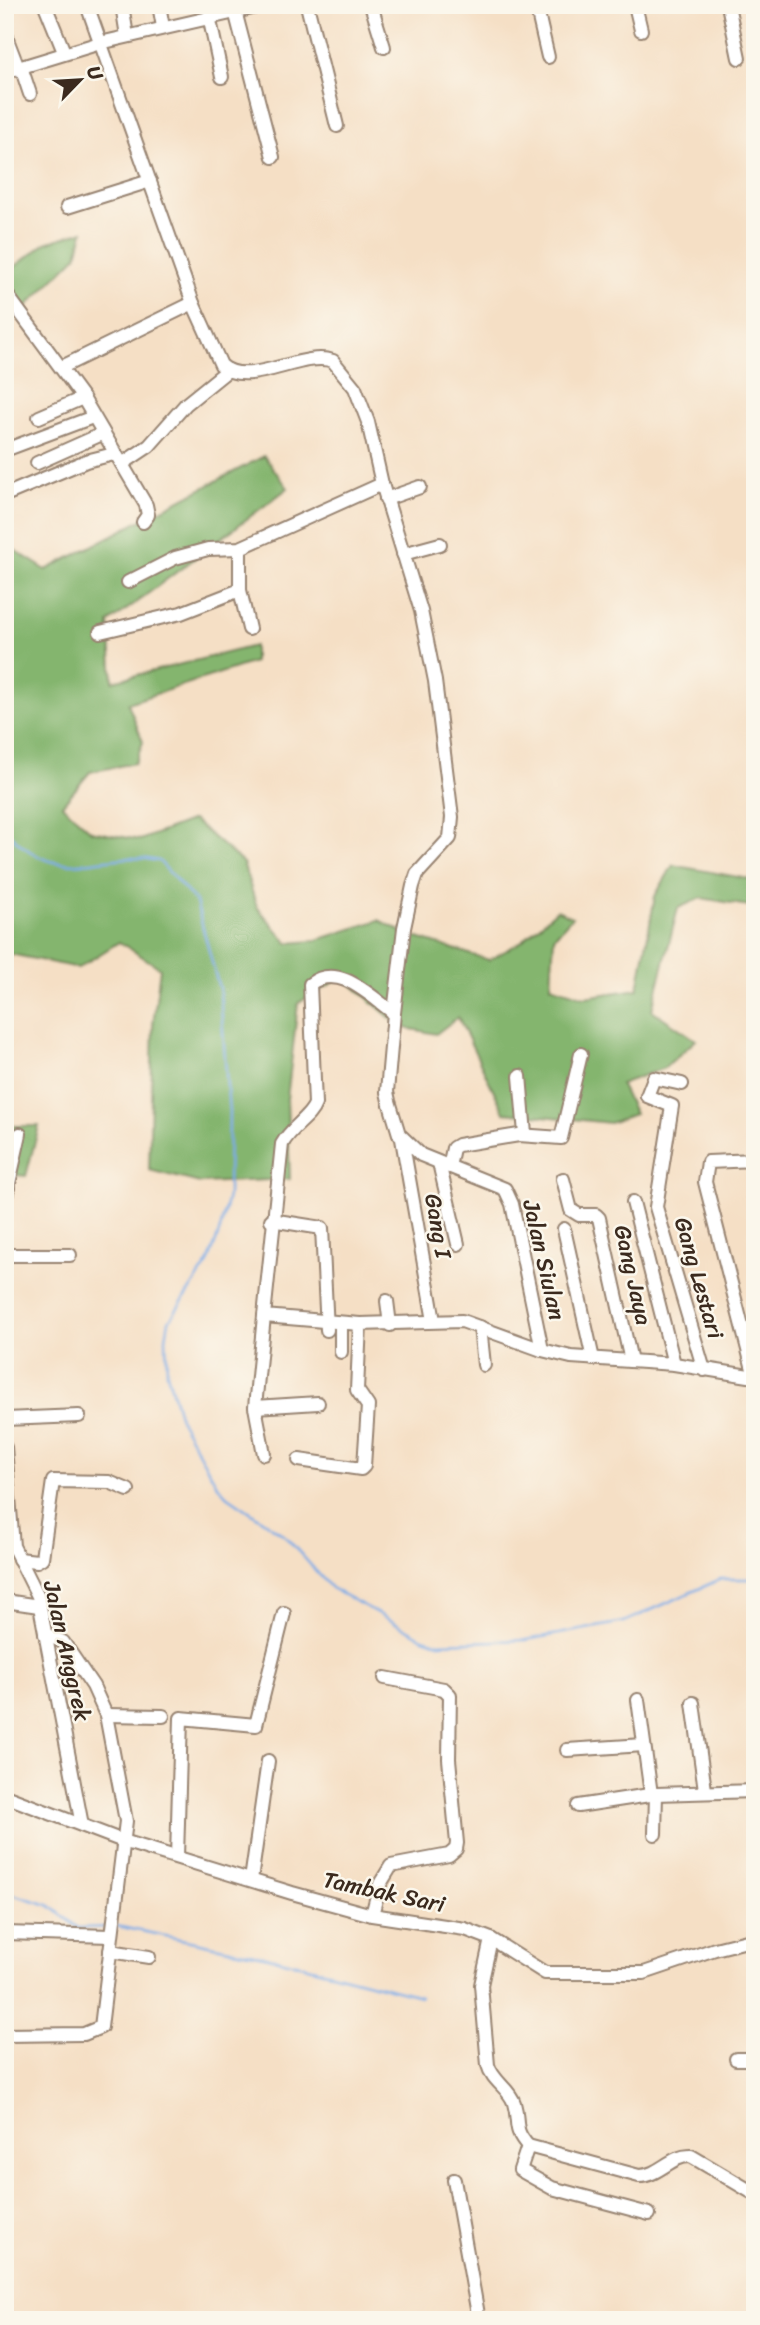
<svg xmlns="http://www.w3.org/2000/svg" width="760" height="2325" font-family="Sriracha,sans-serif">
	<rect width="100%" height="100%" fill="#fbf7ec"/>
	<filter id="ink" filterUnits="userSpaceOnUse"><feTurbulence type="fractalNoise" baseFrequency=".0143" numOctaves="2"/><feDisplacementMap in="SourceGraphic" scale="14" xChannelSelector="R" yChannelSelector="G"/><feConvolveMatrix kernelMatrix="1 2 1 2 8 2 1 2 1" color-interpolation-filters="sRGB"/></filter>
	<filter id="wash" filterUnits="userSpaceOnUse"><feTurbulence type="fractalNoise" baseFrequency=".00686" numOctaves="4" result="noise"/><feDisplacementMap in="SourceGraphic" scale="28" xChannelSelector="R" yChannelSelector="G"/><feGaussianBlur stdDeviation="1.57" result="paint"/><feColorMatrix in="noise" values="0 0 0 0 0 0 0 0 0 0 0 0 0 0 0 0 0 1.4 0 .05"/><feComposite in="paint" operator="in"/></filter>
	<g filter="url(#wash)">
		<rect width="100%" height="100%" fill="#f5dfc5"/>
		<g fill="#84b56e" stroke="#607046" stroke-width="2">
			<path d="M83,231L77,256L5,328V274L46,243Z"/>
			<path d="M264,456L288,488L109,623L113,681L254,646V662L128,703L143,742L135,763L90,772L62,805L91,831L140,840L193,820L243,863L257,907L288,943L314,941L379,920L411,936L489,960L521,942L557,910L572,917L554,937L551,986L585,997L638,989L655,896L673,865L755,880V907L701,898L678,908L652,1010L696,1040L664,1068L620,1084L635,1114L610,1123L504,1112L458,1017L436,1034L401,1027L343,977L298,1003L287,1099L290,1179L200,1183L149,1170L153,1025L160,968L119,942L78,968L5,953V535L10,547L46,570Z"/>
			<path d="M5,1126H39L26,1176L5,1174Z"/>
		</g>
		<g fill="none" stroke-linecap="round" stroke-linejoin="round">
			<g stroke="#7babe6" stroke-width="2.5">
				<path d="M5,829C61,892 95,847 159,861L196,902L220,992L229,1112L228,1196L220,1230L208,1263L169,1321L166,1338L167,1373L181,1422L216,1483L227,1496L284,1535L331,1588L423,1638L439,1643L526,1640L624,1622L721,1579H755"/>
				<path d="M5,1892L49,1905L78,1928L110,1927"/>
				<path d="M116,1926L269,1957L420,1996"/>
			</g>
		</g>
	</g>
	<g filter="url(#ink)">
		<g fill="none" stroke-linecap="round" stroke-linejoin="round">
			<g stroke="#988472" stroke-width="16">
				<g id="minor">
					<path d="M45,5L64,52"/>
					<path d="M87,5L193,303L221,365C247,390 302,350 333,361L355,388L368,422L382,484L421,611L435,681L452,817L450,838L417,874L413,886L404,928L394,1013L387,1092L389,1101L399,1134L421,1155L505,1189L512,1204L542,1350L571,1357L674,1364L755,1377"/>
					<path d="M122,5L127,36"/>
					<path d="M159,5L163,27"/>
					<path d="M307,5L337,126"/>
					<path d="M371,5L384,47"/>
					<path d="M536,5L548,57"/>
					<path d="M635,5L641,30"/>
					<path d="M728,5L739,58"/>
					<path d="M235,11L273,157"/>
					<path d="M209,16L222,77"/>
					<path d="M5,34L18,68"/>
					<path d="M21,67L30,94"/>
					<path d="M5,72L100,43L265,5"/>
					<path d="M67,207L150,181"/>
					<path d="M5,292L83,398L146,505L148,515L143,522"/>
					<path d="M62,367L193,303"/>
					<path d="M39,417L83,398"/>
					<path d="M5,450L93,417"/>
					<path d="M37,463L102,434"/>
					<path d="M122,464L149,446L186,404L228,370"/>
					<path d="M5,495L86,461L114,454"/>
					<path d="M386,499L420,487"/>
					<path d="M240,548V590L249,629"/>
					<path d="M403,554L440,544"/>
					<path d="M128,582L175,558L208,549L240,548L382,484"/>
					<path d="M100,632L181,613L240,590"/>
					<path d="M394,1013C370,996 339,962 310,984L315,1104C310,1118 291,1127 282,1144L264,1316L360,1324L462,1321L542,1350"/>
					<path d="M520,1076L525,1134"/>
					<path d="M682,1084L654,1078L647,1096L672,1106L656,1207L704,1370"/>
					<path d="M402,1139L434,1321"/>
					<path d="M439,1163L458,1244"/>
					<path d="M449,1167L453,1148L458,1145L519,1135L561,1138L581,1054"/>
					<path d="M563,1179L571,1210L579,1215H596L599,1218L631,1361"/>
					<path d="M5,1201L20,1134"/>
					<path d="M633,1202L674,1364"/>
					<path d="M271,1220L322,1228L327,1330"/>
					<path d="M564,1229L593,1359"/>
					<path d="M5,1255H70"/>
					<path d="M387,1301L390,1325"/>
					<path d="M341,1323V1352"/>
					<path d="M480,1327L484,1365"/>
					<path d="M755,1377L705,1182L708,1162L755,1160"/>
					<path d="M255,1407L318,1403"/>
					<path d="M5,1419L79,1416"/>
					<path d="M5,1447L13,1546L38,1596L82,1825"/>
					<path d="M264,1454L255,1407L264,1316"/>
					<path d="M299,1460L361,1469L364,1466L368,1406L357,1390L360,1324"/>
					<path d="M19,1559L37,1561L42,1558L53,1481L109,1482L128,1490"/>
					<path d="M5,1601L39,1606"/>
					<path d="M638,1700L651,1794"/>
					<path d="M693,1703L705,1790"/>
					<path d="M106,1715L163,1716"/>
					<path d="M567,1750L644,1745"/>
					<path d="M5,1796L123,1841L292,1893L372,1915L465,1929L491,1939L545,1973H644L715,1949L755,1939"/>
					<path d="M578,1806L656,1794L755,1791"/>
					<path d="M655,1834L656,1794"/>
					<path d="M177,1857L181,1718L256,1725L284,1613"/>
					<path d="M251,1880L268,1761"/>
					<path d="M372,1915L380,1884L391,1866L449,1855L456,1849L457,1843L449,1759L450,1695L444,1689L385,1678"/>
					<path d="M5,1933L111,1936"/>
					<path d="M491,1939L481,1985L488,2065C492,2081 510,2089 514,2103C520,2123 512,2128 528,2146L520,2170L552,2188L649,2214"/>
					<path d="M110,1951L149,1957"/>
					<path d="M5,2035L84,2034L101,2027L126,1821L106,1715L93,1686L63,1642L45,1634"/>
					<path d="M736,2059H755"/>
					<path d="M528,2146L639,2176C659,2176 671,2155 691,2156L755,2194"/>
					<path d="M454,2180L479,2320"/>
				</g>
			</g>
			<use href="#minor" stroke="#fff" stroke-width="12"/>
		</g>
	</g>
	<g text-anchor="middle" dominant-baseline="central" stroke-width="5" stroke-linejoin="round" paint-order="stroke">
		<g font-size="23" fill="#3b2a1e" stroke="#fbf7ec">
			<text transform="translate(438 1226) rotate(80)">Gang I</text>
			<text transform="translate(544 1260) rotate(77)">Jalan Siulan</text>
			<text transform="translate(633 1275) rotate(77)">Gang Jaya</text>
			<text transform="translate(699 1278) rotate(74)">Gang Lestari</text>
			<text transform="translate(67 1651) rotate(77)">Jalan Anggrek</text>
			<text transform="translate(384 1892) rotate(12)">Tambak Sari</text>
		</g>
	</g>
	<rect width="760" height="2325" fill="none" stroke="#fbf7ec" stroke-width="28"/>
	<g transform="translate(80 80) rotate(65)" stroke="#fbf7ec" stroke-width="5" paint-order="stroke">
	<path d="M0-5L12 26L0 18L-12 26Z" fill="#3b2a1e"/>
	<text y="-10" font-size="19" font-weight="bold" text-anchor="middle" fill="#3b2a1e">U</text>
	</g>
</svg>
